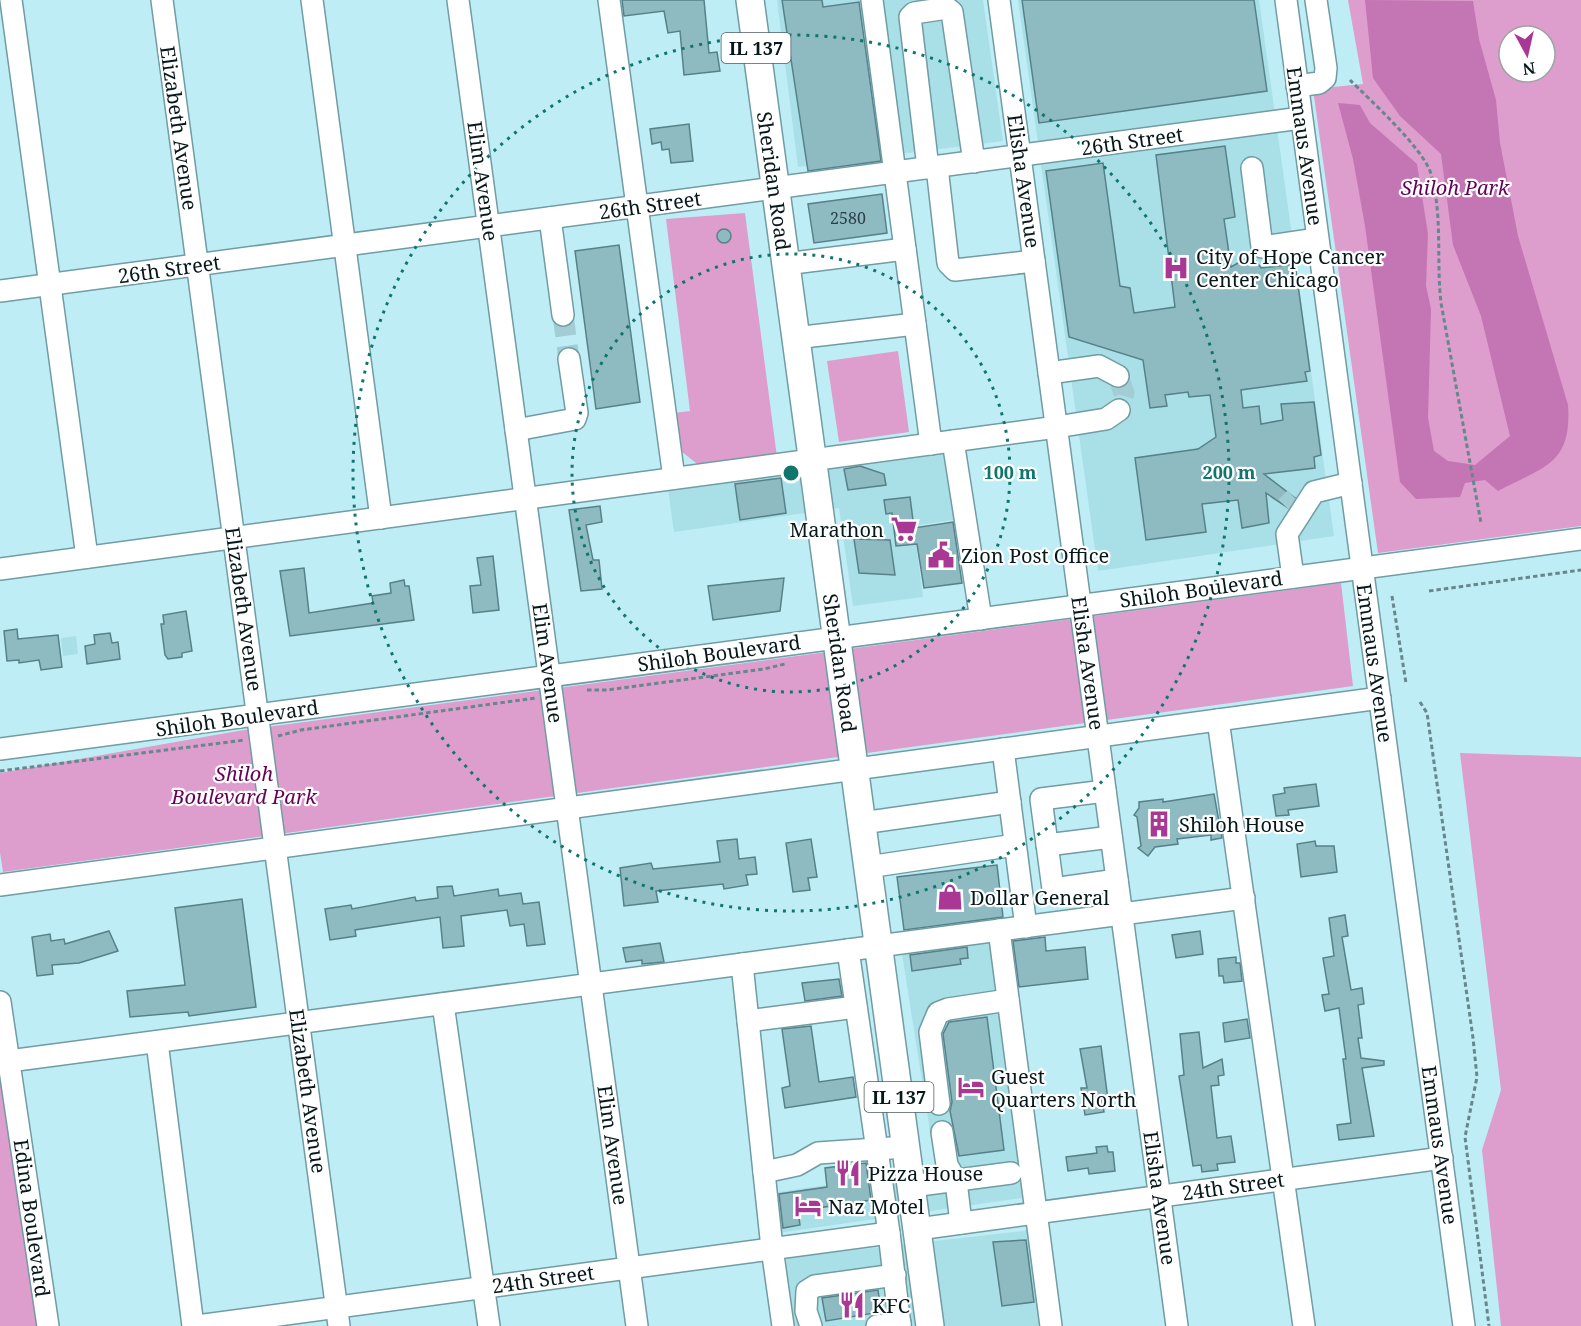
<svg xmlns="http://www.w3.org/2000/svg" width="1581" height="1326" font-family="'Noto Serif',serif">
	<rect width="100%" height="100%" fill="#bfedf5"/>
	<g fill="#a9e0e8">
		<path d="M777,0H983L1003,141L798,167Z"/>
		<path d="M1018,0H1259L1334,536L1098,571Z"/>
		<path d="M951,450L960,519L914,526L923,597L853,606L839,508L674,532L668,489Z"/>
		<path d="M76,636L78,654L63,656L61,638Z"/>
		<path d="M995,937L1028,1197L778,1233L772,1193L936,1169L901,948Z"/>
		<path d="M1031,1230L1043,1326H791L784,1258Z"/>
	</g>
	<g fill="#dd9dcd" fill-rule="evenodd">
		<path d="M1348,0H1581V526L1378,553L1313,89L1363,84ZM1509,36H1545V72H1509Z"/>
		<path d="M745,213L777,457L700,466L682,452L674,413L690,411L666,219Z"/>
		<path d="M898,351L909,432L839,442L827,361Z"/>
		<path d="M1341,583L1353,686L3,872L0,853V773L238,731Z"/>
		<path d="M1460,753L1581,757V1326H1501L1482,1150L1501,1090Z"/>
		<path d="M0,1002L48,1326H0Z"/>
	</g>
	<path fill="#c475b3" d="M1365,0L1473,1L1479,39L1496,100L1500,143L1518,236L1568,405C1572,465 1544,466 1498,491L1485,480L1465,483L1460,497L1416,499L1400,482L1365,226L1353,159L1338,103L1360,105L1370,123L1417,164L1428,234L1426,286L1431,309L1428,418L1434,451L1448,461L1475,465L1510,436L1481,316L1453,245L1441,154L1400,116L1373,78Z"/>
	<g fill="#8ebac1" stroke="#578188" stroke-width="1.5">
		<path d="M622,0H704L709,53L717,52L720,71L684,75L680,31L668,33L664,11L624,16Z"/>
		<path d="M782,0H822L823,7L859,2L881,161L808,171Z"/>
		<path d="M1022,0H1254L1267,91L1039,123Z"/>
		<path d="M689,124L693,161L671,163L669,149L662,150L661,142L652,144L650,129Z"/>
		<path d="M1225,146L1235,217L1224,219L1231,267L1252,255L1261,268L1295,264L1310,371L1305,372L1307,381L1241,390L1243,408L1259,406L1261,424L1283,420L1281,404L1314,402L1321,455L1314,457L1315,468L1264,474L1295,498L1288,508L1266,493L1269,523L1242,528L1238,500L1202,504L1206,532L1146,540L1135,458L1198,449L1216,437L1210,395L1189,397L1188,392L1165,395L1167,406L1150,408L1143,360L1069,337L1046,171L1103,163L1120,286L1130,288L1134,313L1175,307L1156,155Z"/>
		<path d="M882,194L887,233L814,243L808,204Z"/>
		<circle cx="724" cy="236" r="7"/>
		<path d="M619,245L640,402L596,409L575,251Z"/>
		<path d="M860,466L884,474L886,485L848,490L844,469Z"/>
		<path d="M781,478L786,513L740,520L735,484Z"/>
		<path d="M910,497L914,528L953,522L962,583L924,588L917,544L896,546L892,513L886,514L884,500Z"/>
		<path d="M600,506L602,522L586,525L593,560H599L602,589L581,591L569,510Z"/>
		<path d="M854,539L890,540L895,575L859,573Z"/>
		<path d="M493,556L499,610L473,613L470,586L481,585L477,558Z"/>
		<path d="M304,568L309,613L373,603L372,596L391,593L390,583L404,580L405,586H409L414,620L290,636L280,571Z"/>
		<path d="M784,578L780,611L713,620L708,586Z"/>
		<path d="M186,611L192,651L182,653V657L168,659L165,655L161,624H164L163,615Z"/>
		<path d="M17,629L18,639L58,635L62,667L41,670L39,660L19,663V660L7,661L4,631Z"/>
		<path d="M110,633L112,643L118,642L120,659L87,664L85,646L95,644L94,635Z"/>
		<path d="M1316,784L1319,806L1288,810L1289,815L1276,816L1273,795L1285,793L1284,788Z"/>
		<path d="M1214,794L1222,838L1211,840V835L1177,839L1178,844L1155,847L1148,856L1138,848L1141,846L1137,817L1134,815L1139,808V802L1163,799V802Z"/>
		<path d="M737,839L739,859L755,857L757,874L746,875L748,885L724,889L723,884L656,891L658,902L624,906L620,868L651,863L653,869L720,862L717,841Z"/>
		<path d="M811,839L817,877L808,878L810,890L793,892L786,843Z"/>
		<path d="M1315,841L1316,846H1334L1337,872L1301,877L1297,844Z"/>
		<path d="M997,865L1003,917L904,930L897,877Z"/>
		<path d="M452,886L454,896L498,889L499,896L521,893L523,904L539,902L545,944L527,946L524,924L510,926L507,910L461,916L464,946L443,948L440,917L355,930L356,936L330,940L325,909L351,905L352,909L415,897L416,901L438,898L437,887Z"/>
		<path d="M242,899L256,1007L189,1016L188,1012L130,1017L127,991L185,985L175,908Z"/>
		<path d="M1345,915L1348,936L1342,937L1351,990L1362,988L1364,1004L1358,1005L1362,1038H1358L1361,1058L1384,1061V1065L1362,1068L1374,1136L1339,1140L1337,1125L1351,1123L1343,1059H1346L1339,1008L1325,1011L1322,995L1329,994L1323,958L1334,956L1329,918Z"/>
		<path d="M109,931L118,951L79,963L52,965L53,974L37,976L32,937L50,934L51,941L64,939L65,944Z"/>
		<path d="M1200,931L1203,954L1176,958L1172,935Z"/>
		<path d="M1045,937L1046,951L1085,947L1088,979L1019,987L1013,941Z"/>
		<path d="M660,943L664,962L642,964V960L626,962L623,948Z"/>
		<path d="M967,947L968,958L960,959L961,964L912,971L910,955Z"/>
		<path d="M1236,957V963H1240L1242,981L1224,983L1223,976H1219L1218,959Z"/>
		<path d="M839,979L842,996L805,1001L802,983Z"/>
		<path d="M987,1017L1004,1150L959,1156L950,1111L952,1102L943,1034L949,1022Z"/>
		<path d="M1247,1019L1250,1038L1225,1042L1223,1023Z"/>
		<path d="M811,1026L819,1082L853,1077L856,1097L785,1108L782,1088L790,1086L782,1029Z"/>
		<path d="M1199,1032L1203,1068L1222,1059L1224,1075L1218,1076L1219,1085L1211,1086L1217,1138L1231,1136L1235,1162L1217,1164L1218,1170L1202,1172L1201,1165L1193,1166L1179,1076L1184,1075L1180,1034Z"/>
		<path d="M1101,1046L1108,1100H1102L1104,1112L1085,1115L1081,1088H1087L1080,1049Z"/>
		<path d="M1107,1146L1108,1152H1113L1115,1171L1089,1174L1088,1168L1068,1171L1066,1157L1097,1153L1096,1147Z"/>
		<path d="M866,1163L871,1200L798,1211L800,1225L783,1228L779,1194L827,1187L825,1168Z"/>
		<path d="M1026,1240L1034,1302L1002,1306L993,1242Z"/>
		<path d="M878,1290L881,1312L826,1321L822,1298Z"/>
	</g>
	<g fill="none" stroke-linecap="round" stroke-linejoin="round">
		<g stroke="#a3cdd4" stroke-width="21" stroke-dasharray="21 10" stroke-linecap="butt">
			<path d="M563,315L569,359"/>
			<path d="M1118,376L1124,393L1119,410"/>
			<path d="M1286,507L1295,498"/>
		</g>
		<g stroke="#709ca3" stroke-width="24">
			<g id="minor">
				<path d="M11,0L87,557"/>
				<path d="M162,0L339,1326"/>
				<path d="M312,0L381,518"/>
				<path d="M458,0L637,1326"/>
				<path d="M609,0L674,478"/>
				<path d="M872,0L931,444"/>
				<path d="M999,0L1177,1326"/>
				<path d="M1286,0L1464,1326"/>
				<path d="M1297,86L1319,83L1325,78L1326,68L1316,0"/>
				<path d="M937,167L948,263L955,270L1034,261"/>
				<path d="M928,168L910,17L914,13L947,8L952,12L974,162"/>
				<path d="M1252,168L1262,247L1317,239"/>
				<path d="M550,218L563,315"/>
				<path d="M785,264L905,249"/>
				<path d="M0,291L1301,118"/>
				<path d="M795,338L915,324"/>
				<path d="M1049,373L1099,366L1118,376"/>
				<path d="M516,430L575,419L577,413L569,359"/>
				<path d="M953,441L981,619"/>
				<path d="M0,569L1057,427L1106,419L1119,410"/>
				<path d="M1293,577L1287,534L1314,492L1351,483"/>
				<path d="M1218,720L1304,1326"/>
				<path d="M0,749L1581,539"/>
				<path d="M1003,749L1026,927"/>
				<path d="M1105,791L1041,799L1053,889L1117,880"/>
				<path d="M862,823L1010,802"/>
				<path d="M1047,845L1111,837"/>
				<path d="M868,867L1015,845"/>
				<path d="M0,885L1380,698"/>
				<path d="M999,930L1051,1326"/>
				<path d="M742,964L772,1248L783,1326"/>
				<path d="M0,1002L48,1326"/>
				<path d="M443,1004L489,1326"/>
				<path d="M748,1021L856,1007"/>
				<path d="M157,1042L193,1326"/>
				<path d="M9,1061L848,950"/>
				<path d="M939,1104L930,1032L938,1013L948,1009L1008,1000"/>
				<path d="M942,1132L947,1165L956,1181L961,1223"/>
				<path d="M764,1172L797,1165L818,1153L891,1148"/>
				<path d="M912,1186L1011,1173"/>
				<path d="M918,1229L1442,1158"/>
				<path d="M197,1326L889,1233"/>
				<path d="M811,1326L806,1311L807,1291L815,1286L895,1275"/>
				<path d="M877,1326L900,1323"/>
				<path d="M900,1326L889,1233L848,950L1244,898"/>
			</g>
		</g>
		<g stroke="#709ca3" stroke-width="30">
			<path id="major" d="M750,0L930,1326"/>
		</g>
		<g stroke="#67878d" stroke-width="3" stroke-dasharray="4.5 3" stroke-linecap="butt">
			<path d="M1350,80C1370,100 1424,149 1431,174C1443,216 1436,260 1441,303L1481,523"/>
			<path d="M1429,591L1581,570"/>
			<path d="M1392,596L1406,683"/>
			<path d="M587,690H607L764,669L785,664"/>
			<path d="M1420,702L1427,713L1473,1038L1477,1077L1465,1137L1489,1326"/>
			<path d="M278,736L301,730L536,698"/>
			<path d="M0,771L245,740"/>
		</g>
		<use href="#minor" stroke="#fff" stroke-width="21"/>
		<use href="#major" stroke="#fff" stroke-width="27"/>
	</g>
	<g fill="none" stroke="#0f766e" stroke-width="3" stroke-dasharray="3 6">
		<circle cx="791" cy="473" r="219"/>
		<circle cx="791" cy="473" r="438"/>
	</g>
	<defs>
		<g id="hospital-bare" transform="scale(2.07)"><path d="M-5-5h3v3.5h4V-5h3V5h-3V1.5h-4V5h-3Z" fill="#a93895" stroke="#fff" stroke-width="2.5" paint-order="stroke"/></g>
		<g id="supermarket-bare" transform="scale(2.07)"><path d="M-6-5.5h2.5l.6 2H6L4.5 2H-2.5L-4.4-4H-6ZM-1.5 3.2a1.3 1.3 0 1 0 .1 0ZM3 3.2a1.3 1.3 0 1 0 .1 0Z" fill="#a93895" stroke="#fff" stroke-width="2.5" paint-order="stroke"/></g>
		<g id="civic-bare" transform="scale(2.07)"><path d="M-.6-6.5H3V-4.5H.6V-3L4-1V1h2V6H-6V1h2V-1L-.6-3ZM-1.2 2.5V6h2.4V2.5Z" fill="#a93895" stroke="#fff" stroke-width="2.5" paint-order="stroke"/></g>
		<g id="building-bare" transform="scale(2.07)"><path d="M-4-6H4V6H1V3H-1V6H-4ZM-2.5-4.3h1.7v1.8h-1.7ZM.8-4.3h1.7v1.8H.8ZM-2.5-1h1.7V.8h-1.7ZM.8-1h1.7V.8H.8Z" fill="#a93895" stroke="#fff" stroke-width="2.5" paint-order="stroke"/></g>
		<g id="shop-bare" transform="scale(2.07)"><path d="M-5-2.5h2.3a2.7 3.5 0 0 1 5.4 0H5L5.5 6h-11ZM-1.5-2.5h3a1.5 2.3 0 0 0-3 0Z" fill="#a93895" stroke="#fff" stroke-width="2.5" paint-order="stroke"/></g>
		<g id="hotel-bare" transform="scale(2.07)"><path d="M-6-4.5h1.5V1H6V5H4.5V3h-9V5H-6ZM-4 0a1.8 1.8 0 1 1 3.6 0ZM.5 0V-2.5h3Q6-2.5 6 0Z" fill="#a93895" stroke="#fff" stroke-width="2.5" paint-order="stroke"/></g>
		<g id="restaurant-bare" transform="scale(2.07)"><path d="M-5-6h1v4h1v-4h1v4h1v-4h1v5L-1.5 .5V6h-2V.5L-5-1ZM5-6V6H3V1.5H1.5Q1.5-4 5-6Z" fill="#a93895" stroke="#fff" stroke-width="2.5" paint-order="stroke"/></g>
	</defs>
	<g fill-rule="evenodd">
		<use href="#hospital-bare" x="1176" y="268"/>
		<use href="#supermarket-bare" x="904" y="529"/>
		<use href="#civic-bare" x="941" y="555"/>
		<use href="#building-bare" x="1159" y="824"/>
		<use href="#shop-bare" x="950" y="897"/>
		<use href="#hotel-bare" x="971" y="1087"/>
		<use href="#restaurant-bare" x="848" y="1173"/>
		<use href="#hotel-bare" x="808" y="1206"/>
		<use href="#restaurant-bare" x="852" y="1305"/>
	</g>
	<g text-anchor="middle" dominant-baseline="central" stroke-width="4.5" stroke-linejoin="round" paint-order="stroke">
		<g font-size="16" fill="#294044">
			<text x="848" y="218">2580</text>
		</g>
		<g fill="#fff" stroke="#515d5f" stroke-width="1.5">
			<rect x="721.5" y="33" width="69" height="30" rx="4.5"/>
			<rect x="864.5" y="1082" width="69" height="30" rx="4.5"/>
		</g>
		<g font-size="18" font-weight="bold" fill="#07181b">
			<text x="756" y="48">IL 137</text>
			<text x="899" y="1097">IL 137</text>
		</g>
		<g font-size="20" fill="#07181b" stroke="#fff">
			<text transform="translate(179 128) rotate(82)">Elizabeth Avenue</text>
			<text transform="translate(1132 141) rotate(-8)">26th Street</text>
			<text transform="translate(1305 146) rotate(82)">Emmaus Avenue</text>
			<text transform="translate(483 181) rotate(82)">Elim Avenue</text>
			<text transform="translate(774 181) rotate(82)">Sheridan Road</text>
			<text transform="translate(1024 181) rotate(82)">Elisha Avenue</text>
			<text transform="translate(650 205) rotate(-8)">26th Street</text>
			<text transform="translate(169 269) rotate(-8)">26th Street</text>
			<text transform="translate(1201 589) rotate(-8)">Shiloh Boulevard</text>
			<text transform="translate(244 609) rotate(82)">Elizabeth Avenue</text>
			<text transform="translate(719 653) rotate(-8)">Shiloh Boulevard</text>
			<text transform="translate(548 663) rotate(82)">Elim Avenue</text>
			<text transform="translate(840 663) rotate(82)">Sheridan Road</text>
			<text transform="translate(1088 663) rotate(82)">Elisha Avenue</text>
			<text transform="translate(1375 663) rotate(82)">Emmaus Avenue</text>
			<text transform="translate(237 718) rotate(-8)">Shiloh Boulevard</text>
			<text transform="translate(308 1091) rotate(82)">Elizabeth Avenue</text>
			<text transform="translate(613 1145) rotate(82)">Elim Avenue</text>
			<text transform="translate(1440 1145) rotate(82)">Emmaus Avenue</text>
			<text transform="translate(1233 1186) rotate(-8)">24th Street</text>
			<text transform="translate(1160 1198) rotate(82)">Elisha Avenue</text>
			<text transform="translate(32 1218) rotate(82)">Edina Boulevard</text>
			<text transform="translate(543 1279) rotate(-8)">24th Street</text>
		</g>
		<g font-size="20" font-style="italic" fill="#650057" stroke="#fff">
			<text x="1455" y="187">Shiloh Park</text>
			<text x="244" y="773">Shiloh<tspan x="244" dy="23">Boulevard Park</tspan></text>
		</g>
		<g font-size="20" fill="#07181b" stroke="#fff" text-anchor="start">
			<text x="1196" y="256">City of Hope Cancer<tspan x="1196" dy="23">Center Chicago</tspan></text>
			<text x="884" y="529" text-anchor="end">Marathon</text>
			<text x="961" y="555">Zion Post Office</text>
			<text x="1179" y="824">Shiloh House</text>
			<text x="970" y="897">Dollar General</text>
			<text x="991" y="1076">Guest<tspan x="991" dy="23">Quarters North</tspan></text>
			<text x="868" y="1173">Pizza House</text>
			<text x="828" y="1206">Naz Motel</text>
			<text x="872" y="1305">KFC</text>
		</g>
	</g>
	<circle cx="791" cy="473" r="9" fill="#0f766e" stroke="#fff" stroke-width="3"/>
	<g font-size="18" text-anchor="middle" font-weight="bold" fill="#0f766e" stroke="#fff" stroke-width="4.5" stroke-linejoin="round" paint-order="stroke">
		<text x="1010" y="479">100 m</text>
		<text x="1229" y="479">200 m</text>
	</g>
	<g transform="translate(1527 54) rotate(172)"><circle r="28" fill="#ffffff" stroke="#9ca3a4" stroke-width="1.5"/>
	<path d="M0-4.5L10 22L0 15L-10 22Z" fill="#a93895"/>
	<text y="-9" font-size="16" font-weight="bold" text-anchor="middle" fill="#07181b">N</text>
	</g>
</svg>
